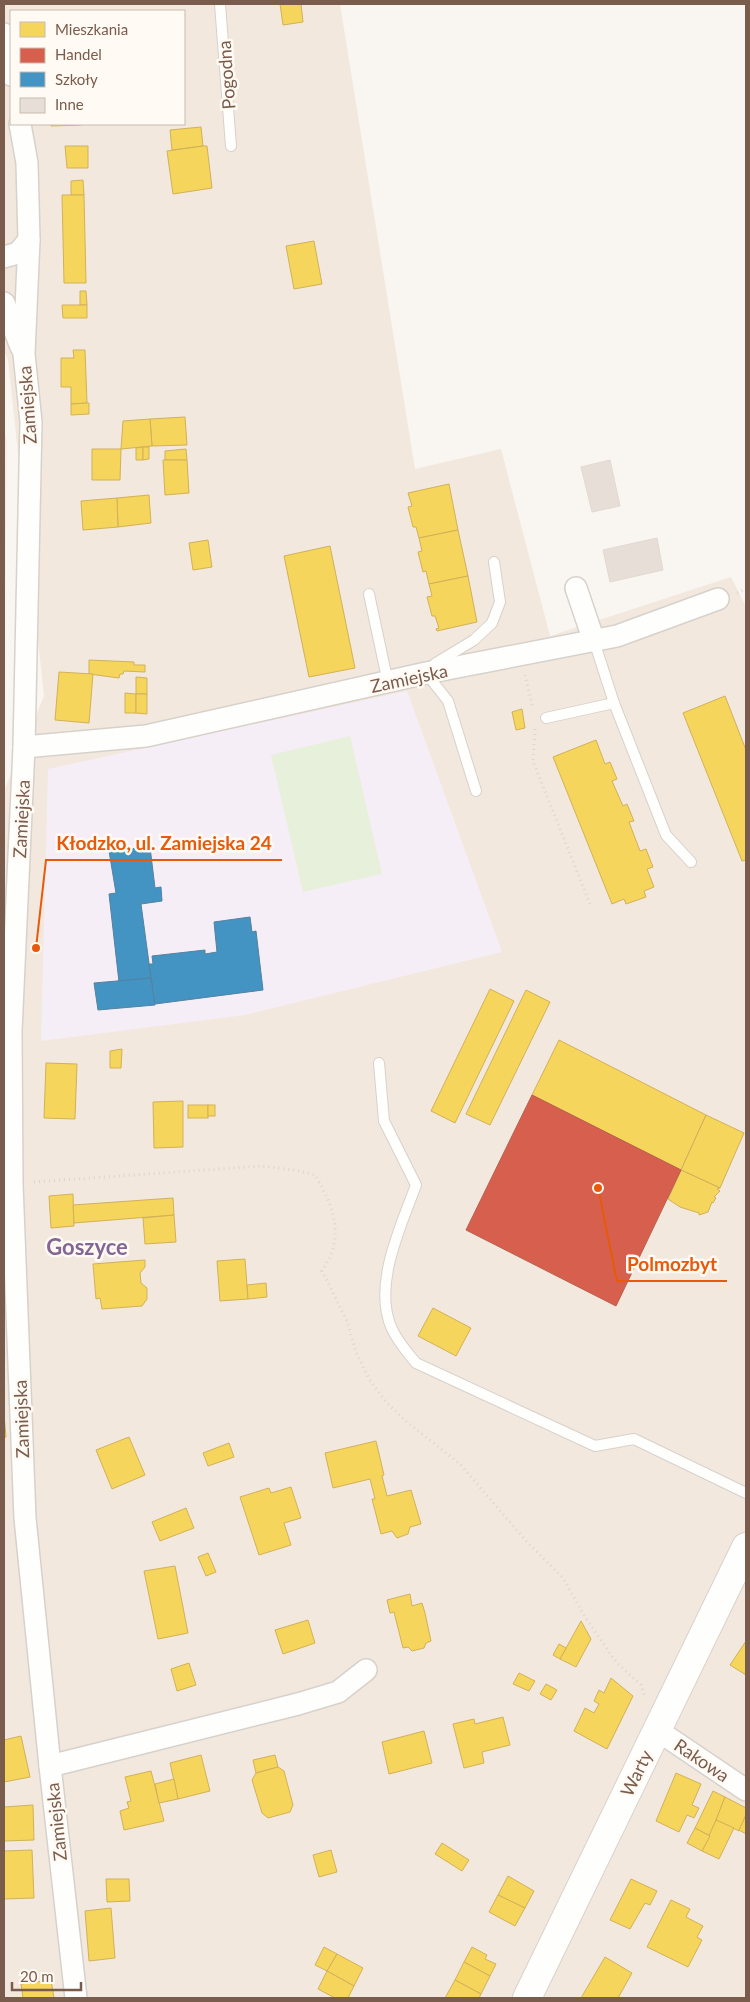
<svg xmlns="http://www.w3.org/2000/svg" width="750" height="2002" font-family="Lato,sans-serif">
	<rect width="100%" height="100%" fill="#f9f5f0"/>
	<path fill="#f2e8de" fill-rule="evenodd" d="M4,4H340L415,469L501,449L550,636L731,577L746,607V1998H4V791L44,696L8,360L4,351ZM11,11H184V124H11Z"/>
	<path fill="#f6eef6" d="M407,691L502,952L245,1015L41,1041L48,769Z"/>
	<path fill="#fae9e9" d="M4,430L7,440L4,702Z"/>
	<path fill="#e7f0db" d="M350,736L382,874L303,892L271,755Z"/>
	<g fill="#f6d55c" stroke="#d1b158">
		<path d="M280,4H301L303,22L283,25Z"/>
		<path d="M51,124H81V125L51,126Z"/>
		<path d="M201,127L203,146L172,150L170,130Z"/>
		<path d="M65,146H88V168H67Z"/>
		<path d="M203,146H207L212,188L173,194L167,151Z"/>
		<path d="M83,180L84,195H71V181Z"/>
		<path d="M62,195H84L86,283H64Z"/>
		<path d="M314,241L322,284L294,289L286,246Z"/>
		<path d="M80,291H86L87,305H80Z"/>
		<path d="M62,305H87V318H63Z"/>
		<path d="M73,350H85L87,403L71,404V387H61V358H74Z"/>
		<path d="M87,403H89V414L71,415V404Z"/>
		<path d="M185,417L187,445L152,446L150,419Z"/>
		<path d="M150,419L152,446L121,449L123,421Z"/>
		<path d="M143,447V460H136V448Z"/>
		<path d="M143,447H149V459L143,460Z"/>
		<path d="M92,449H121L120,480H92Z"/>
		<path d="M186,449L187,460H165V451Z"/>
		<path d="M163,460H187L189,493L165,495Z"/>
		<path d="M449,484L458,530L419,538L416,527H413L408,507L412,506L408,493Z"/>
		<path d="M149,495L151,523L118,527L117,498Z"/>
		<path d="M117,498L118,527L83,530L81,501Z"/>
		<path d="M458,530L468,576L429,584L426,571L423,572L418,552L422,551L419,538Z"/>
		<path d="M208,540L212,567L193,570L189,543Z"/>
		<path d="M330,546L355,668L309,677L284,556Z"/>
		<path d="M468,576L477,622L437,631L436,629L439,628L435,616H432L427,597L432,596L429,584Z"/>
		<path d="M89,660L134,662V665H145V672L124,671L123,674H120L119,678L89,674Z"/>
		<path d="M59,672L93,674L89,723L55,720Z"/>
		<path d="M136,677L147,678V694H136Z"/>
		<path d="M125,693L136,694V713H125Z"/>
		<path d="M136,694H147V714L136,713Z"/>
		<path d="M725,696L746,750V860L742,861L683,713Z"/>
		<path d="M522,709L525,728L516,730L512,712Z"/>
		<path d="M596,740L605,764L610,762L617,779L612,781L623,806L627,804L634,821L629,822L640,851L646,849L653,867L647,869L654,887L644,891L646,897L626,904L624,899L612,904L553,757Z"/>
		<path d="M490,989L514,1001L455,1123L431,1111Z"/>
		<path d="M526,990L550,1002L490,1125L466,1114Z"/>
		<path d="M559,1040L706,1115L681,1170L532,1095Z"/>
		<path d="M122,1049L121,1068H110V1051Z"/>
		<path d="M46,1063L77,1064L75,1119L44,1118Z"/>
		<path d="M183,1101V1147L154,1148L153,1102Z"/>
		<rect x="188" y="1105" width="20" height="13"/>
		<rect x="208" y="1105" width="7" height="11"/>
		<path d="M706,1115L744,1133L720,1188L681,1170Z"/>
		<path d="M681,1170L720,1188L717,1189L720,1191L714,1197L716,1198L713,1203L712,1202L708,1212L699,1215V1213L680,1207L668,1199Z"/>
		<path d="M73,1194L74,1226L51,1228L49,1196Z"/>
		<path d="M173,1198L174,1215L74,1223L73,1205Z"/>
		<path d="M174,1215L176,1242L145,1244L143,1218Z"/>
		<path d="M245,1259L248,1299L220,1301L217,1261Z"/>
		<path d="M145,1260V1267L140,1273L141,1283L147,1288V1299L142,1306L102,1309L100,1298L96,1299L93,1264Z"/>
		<path d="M266,1283L267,1297L248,1299L247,1285Z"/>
		<path d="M433,1308L471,1328L456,1356L418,1336Z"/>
		<path d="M4,1414L6,1437L4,1438Z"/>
		<path d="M129,1437L145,1475L112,1489L96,1450Z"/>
		<path d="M376,1441L384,1475L382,1476L387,1496L411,1490L421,1524L410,1527L408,1534L397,1538L392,1531L381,1534L372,1499H375L370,1479L333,1488L325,1453Z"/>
		<path d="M229,1443L234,1457L208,1466L203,1453Z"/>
		<path d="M291,1487L301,1518L284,1523L291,1545L259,1555L240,1497L269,1488L271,1493Z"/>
		<path d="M186,1508L194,1528L160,1541L152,1522Z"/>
		<path d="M208,1553L216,1572L206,1576L198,1557Z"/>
		<path d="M175,1566L188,1633L158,1639L144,1571Z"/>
		<path d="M410,1594L412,1606L422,1603L425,1613L431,1641L426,1643L424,1648L412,1651L408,1647L403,1648L394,1612L390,1613L387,1600Z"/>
		<path d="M308,1620L315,1643L283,1654L275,1630Z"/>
		<path d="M581,1621L591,1639L576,1667L560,1659Z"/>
		<path d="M746,1641V1675L730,1665Z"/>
		<path d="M559,1644L566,1648L560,1659L553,1655Z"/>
		<path d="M189,1663L196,1685L177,1691L171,1669Z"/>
		<path d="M519,1673L535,1681L529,1691L513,1684Z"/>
		<path d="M611,1678L633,1696L607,1749L574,1731L585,1708L594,1713L599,1704L594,1701L599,1690L604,1693Z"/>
		<path d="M546,1684L557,1690L551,1700L540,1694Z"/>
		<path d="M503,1717L510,1745L482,1752L484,1763L464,1768L453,1724L474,1719L475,1724Z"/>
		<path d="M424,1731L432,1763L389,1774L382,1742Z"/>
		<path d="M21,1736L30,1777L4,1782V1740Z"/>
		<path d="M201,1755L210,1791L178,1799L170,1763Z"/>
		<path d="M275,1755L278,1767L256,1773L253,1760Z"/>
		<path d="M278,1767L284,1771L293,1805L290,1812L268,1818L262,1813L252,1780L256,1773Z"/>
		<path d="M151,1771L164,1821L124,1830L120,1811L129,1808L127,1802L131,1801L125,1777Z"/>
		<path d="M676,1773L701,1784L692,1805L699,1808L694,1818L687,1815L679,1832L656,1821Z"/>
		<path d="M174,1779L178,1799L159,1803L155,1784Z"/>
		<path d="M713,1791L725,1797L710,1836L695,1828Z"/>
		<path d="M725,1797L746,1808V1815L739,1831L716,1820Z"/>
		<path d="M33,1805L34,1840L4,1841V1807Z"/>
		<path d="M746,1815V1834L739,1830Z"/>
		<path d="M716,1820L734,1828L719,1859L702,1851Z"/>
		<path d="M695,1828L710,1836L702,1851L687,1843Z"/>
		<path d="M442,1843L469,1860L462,1871L435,1854Z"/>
		<path d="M32,1850L34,1898L4,1899V1851Z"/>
		<path d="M331,1850L337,1872L319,1877L313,1855Z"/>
		<path d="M508,1876L534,1891L525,1908L498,1895Z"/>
		<path d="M106,1879H129L130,1901L107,1902Z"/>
		<path d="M631,1879L657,1891L650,1905L645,1903L630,1929L610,1920Z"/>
		<path d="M498,1895L525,1908L515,1926L489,1912Z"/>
		<path d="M671,1900L690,1909L686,1917L703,1926L697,1937L702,1940L688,1967L647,1947Z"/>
		<path d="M111,1908L115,1958L89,1961L85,1911Z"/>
		<path d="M324,1947L337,1954L327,1971L315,1965Z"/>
		<path d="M472,1947L487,1955L485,1959L496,1964L490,1976L464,1962Z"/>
		<path d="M337,1954L363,1968L354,1986L327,1971Z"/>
		<path d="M605,1957L632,1973L618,1998H581Z"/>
		<path d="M464,1962L490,1976L481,1994L455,1980Z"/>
		<path d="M327,1971L354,1986L348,1998H335L318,1989Z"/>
		<path d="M51,1980L54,1998H23L21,1984Z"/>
		<path d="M455,1980L481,1994L479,1998H445Z"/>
	</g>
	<path fill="#d6604d" stroke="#ba5f4d" d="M532,1095L681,1170L616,1306L466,1230Z"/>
	<g fill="#4393c3" stroke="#5482a0">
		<path d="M150,847L155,888L161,887L162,901L141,904L151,978L119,982L109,894L116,893L109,851Z"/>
		<path d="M250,917L252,932L256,931L263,990L155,1004L149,964H153L152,956L205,950V954L217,952L214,922Z"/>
		<path d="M151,978L155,1005L98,1010L94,983Z"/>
	</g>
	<g fill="#e6ded7" stroke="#e2d8d2">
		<path d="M610,460L620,506L592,512L581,467Z"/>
		<path d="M657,538L663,570L610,582L603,550Z"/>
	</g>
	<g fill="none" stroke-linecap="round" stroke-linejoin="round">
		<g stroke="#d7d1cb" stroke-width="12">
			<g id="lane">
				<path d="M220,4L231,146"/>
				<path d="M369,594L388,683"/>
				<path d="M594,641L614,703L666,835L691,862"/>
				<path d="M546,718L614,703"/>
				<path d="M476,791L448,701L426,673L436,663L474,640L492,623L500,602L494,562"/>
				<path d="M379,1063L384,1121L416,1185C401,1226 372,1286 392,1329C398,1342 407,1352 416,1363L595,1446L634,1439L746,1493"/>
			</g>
		</g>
		<g stroke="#d7d1cb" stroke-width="24">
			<g id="street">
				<path d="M4,34L11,75"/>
				<path d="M20,124L27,163L29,240L24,354L31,422L24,747L11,1031L12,1184L25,1518L50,1766L76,1998"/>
				<path d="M4,257L18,253L29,240"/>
				<path d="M4,303L21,347"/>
				<path d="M576,588L594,641"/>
				<path d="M24,747L146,736L426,673L617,636L718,599"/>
				<path d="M657,1730L746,1790"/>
				<path d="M50,1766L298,1704L338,1692L366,1670"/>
			</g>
		</g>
		<g stroke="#d9d2cb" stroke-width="30">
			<path id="secondary" d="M527,1998L746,1547"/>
		</g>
		<g stroke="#dcd5d0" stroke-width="3" stroke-dasharray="1 4" stroke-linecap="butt">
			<path d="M737,593L746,589"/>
			<path d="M525,675L533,708"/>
			<path d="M535,729L533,761L590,904"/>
			<path d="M34,1182L261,1166L295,1170L315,1175C329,1198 340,1222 333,1249C331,1257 326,1264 322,1271L347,1321L356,1352L369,1379L387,1403L407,1422L460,1464L527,1542L563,1578L585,1617L616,1662L641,1685L645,1697"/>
		</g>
		<use href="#lane" stroke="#fefefd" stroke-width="10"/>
		<use href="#street" stroke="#fefefd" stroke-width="21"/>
		<use href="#secondary" stroke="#fefefd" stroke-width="28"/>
	</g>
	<g text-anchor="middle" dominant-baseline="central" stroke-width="5" stroke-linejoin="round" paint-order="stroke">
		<g font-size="18" fill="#7a5c4d" stroke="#fffaf3">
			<text transform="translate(226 75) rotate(-94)">Pogodna</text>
			<text transform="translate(27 405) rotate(-94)">Zamiejska</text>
			<text transform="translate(409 678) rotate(-12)">Zamiejska</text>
			<text transform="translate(21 819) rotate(-87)">Zamiejska</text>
			<text transform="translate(21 1419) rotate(-92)">Zamiejska</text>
			<text transform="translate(702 1760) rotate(34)">Rakowa</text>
			<text transform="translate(636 1773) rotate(-64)">Warty</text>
			<text transform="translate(56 1822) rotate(-96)">Zamiejska</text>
		</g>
		<g font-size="22" font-weight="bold" fill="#846695" stroke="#fffaf3">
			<text x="87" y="1246">Goszyce</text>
		</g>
	</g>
	<path fill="none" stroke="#e8590c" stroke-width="2" d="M36 948L46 860H282M598 1188L617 1281H727"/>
	<g fill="#e8590c" stroke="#fffaf3" stroke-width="2">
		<circle cx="36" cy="948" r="5"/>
		<circle cx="598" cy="1188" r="5"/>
	</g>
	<g font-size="19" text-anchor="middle" font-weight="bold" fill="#e8590c" stroke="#fffaf3" stroke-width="5" stroke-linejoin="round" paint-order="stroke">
		<text x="164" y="850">Kłodzko, ul. Zamiejska 24</text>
		<text x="672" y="1271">Polmozbyt</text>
	</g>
	<rect width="750" height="2002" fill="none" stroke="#7a5c4d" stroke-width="10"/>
	<rect x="10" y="10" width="175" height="115" fill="#fffaf3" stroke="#cabbb1"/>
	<rect x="20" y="22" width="25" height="15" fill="#f6d55c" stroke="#cabbb1"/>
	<text x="55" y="35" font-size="15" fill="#7a5c4d">Mieszkania</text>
	<rect x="20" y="48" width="25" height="15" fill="#d6604d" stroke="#cabbb1"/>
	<text x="55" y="60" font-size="15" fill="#7a5c4d">Handel</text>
	<rect x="20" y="72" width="25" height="15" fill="#4393c3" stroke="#cabbb1"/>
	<text x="55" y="85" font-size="15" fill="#7a5c4d">Szkoły</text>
	<rect x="20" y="98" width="25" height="15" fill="#e6ded7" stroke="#cabbb1"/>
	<text x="55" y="110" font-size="15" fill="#7a5c4d">Inne</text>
	<path d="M12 1982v8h69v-8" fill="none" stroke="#7a5c4d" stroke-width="2.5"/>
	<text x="20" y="1982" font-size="15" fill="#7a5c4d" stroke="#fffaf3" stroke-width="4" paint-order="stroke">20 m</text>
</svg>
